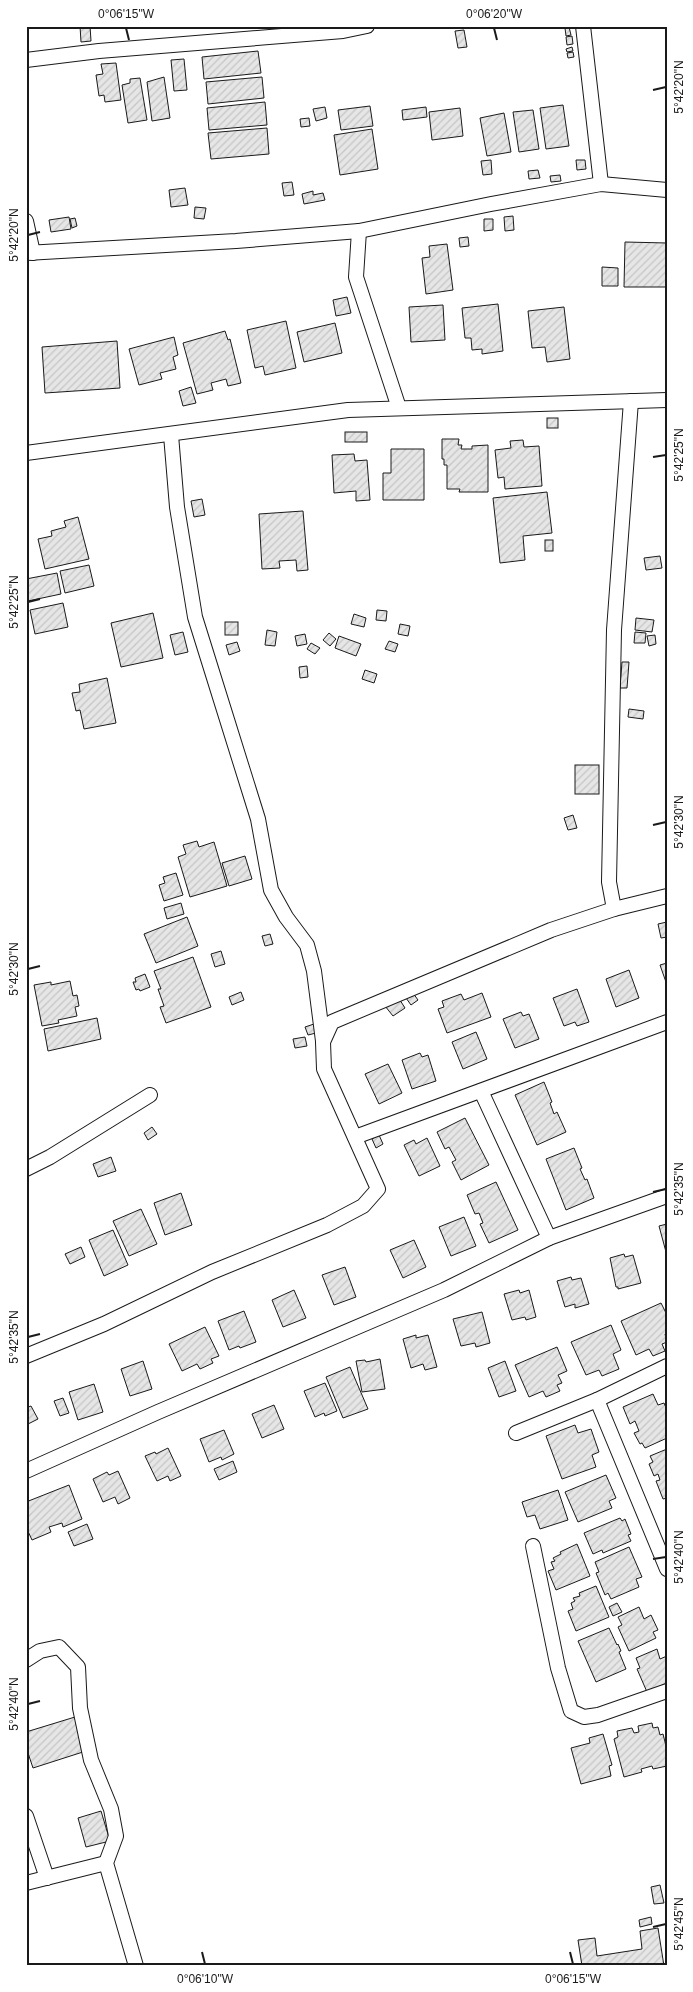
<svg xmlns="http://www.w3.org/2000/svg" width="693" height="1992" font-family="Arial,sans-serif">
	<defs>
		<pattern id="building-hatch" width="6" height="6" patternUnits="userSpaceOnUse" patternTransform="scale(1.25)"><rect width="6" height="6" fill="#e6e6e6"/><path d="M-1 1l2-2M0 6l6-6M5 7l2-2" fill="none" stroke="#c5c5c5"/></pattern>
	</defs>
	<rect width="100%" height="100%" fill="#fff"/>
	<g fill="url(#building-hatch)" stroke="#1a1a1a">
		<path d="M80,26H90L91,41L81,42Z"/>
		<path d="M149,26H177L149,28Z"/>
		<path d="M569,27L571,35L566,36L565,28Z"/>
		<path d="M464,30L467,47L458,48L455,31Z"/>
		<path d="M572,36L573,44L567,45L566,37Z"/>
		<path d="M572,47L573,51L567,52L566,49Z"/>
		<path d="M258,51L261,73L204,79L202,57Z"/>
		<path d="M573,52L574,57L568,58L567,53Z"/>
		<path d="M184,59L187,90L174,91L171,60Z"/>
		<path d="M116,63L121,100L105,102L104,95L99,96L96,75L103,74L101,64Z"/>
		<path d="M164,77L170,118L152,121L147,82Z"/>
		<path d="M262,77L264,98L208,104L206,82Z"/>
		<path d="M140,78L147,120L128,123L122,85L130,83V79Z"/>
		<path d="M265,102L267,125L209,130L207,108Z"/>
		<path d="M563,105L569,146L546,149L540,108Z"/>
		<path d="M370,106L373,126L341,130L338,110Z"/>
		<path d="M325,107L327,118L316,121L313,109Z"/>
		<path d="M426,107L427,117L403,120L402,110Z"/>
		<path d="M460,108L463,136L432,140L429,112Z"/>
		<path d="M533,110L539,149L519,152L513,112Z"/>
		<path d="M504,113L511,152L487,156L480,118Z"/>
		<path d="M309,118L310,126L301,127L300,119Z"/>
		<path d="M267,128L269,154L211,159L208,133Z"/>
		<path d="M372,129L378,169L340,175L334,135Z"/>
		<path d="M491,160L492,174L483,175L481,161Z"/>
		<path d="M576,160H585L586,169L577,170Z"/>
		<path d="M538,170L540,178L529,179L528,171Z"/>
		<path d="M560,175L561,181L551,182L550,176Z"/>
		<path d="M292,182L294,195L284,196L282,183Z"/>
		<path d="M185,188L188,205L171,207L169,190Z"/>
		<path d="M313,191V195L323,193L325,200L304,204L302,194Z"/>
		<path d="M195,207L206,208L204,219L194,218Z"/>
		<path d="M513,216L514,230L505,231L504,217Z"/>
		<path d="M69,217L71,229L51,232L49,220Z"/>
		<path d="M75,218L77,226L72,228L70,219Z"/>
		<path d="M484,219H493V230L484,231Z"/>
		<path d="M468,237L469,246L460,247L459,238Z"/>
		<path d="M625,242L667,243V287H624Z"/>
		<path d="M447,244L453,290L426,294L422,258L430,257L429,246Z"/>
		<path d="M602,267L618,268V286H602Z"/>
		<path d="M347,297L351,313L336,316L333,300Z"/>
		<path d="M498,304L503,351L482,354V349L472,350L471,338H465L462,308Z"/>
		<path d="M443,305L445,340L411,342L409,307Z"/>
		<path d="M564,307L570,359L547,362L545,347L532,348L528,311Z"/>
		<path d="M286,321L296,368L265,375L263,366L255,368L247,330Z"/>
		<path d="M335,323L342,353L304,362L297,332Z"/>
		<path d="M225,331L228,340L230,339L241,383L228,386L226,379L211,383L213,390L197,394L183,343Z"/>
		<path d="M174,337L178,355L173,357L176,369L160,373L162,379L139,385L129,349Z"/>
		<path d="M117,341L120,388L45,393L42,347Z"/>
		<path d="M191,387L196,403L183,406L179,391Z"/>
		<rect x="547" y="418" width="11" height="10"/>
		<rect x="345" y="432" width="22" height="10"/>
		<path d="M442,439H459L458,445H462L461,449H472V446L488,445V492H459L460,489H447V465H444V459H442Z"/>
		<path d="M523,440L524,447L539,446L542,486L505,489L504,477L498,478L495,450L511,448L510,441Z"/>
		<path d="M391,449H424V500H383V473H391Z"/>
		<path d="M354,454L355,461L367,460L370,500L356,501V491L334,493L332,455Z"/>
		<path d="M547,492L552,533L523,536L525,560L500,563L493,498Z"/>
		<path d="M202,499L205,515L194,517L191,501Z"/>
		<path d="M303,511L308,570L297,571L296,560L279,561L280,568L262,569L259,514Z"/>
		<path d="M78,517L89,559L45,569L38,539L52,536L51,531L66,527L64,521Z"/>
		<rect x="545" y="540" width="8" height="11"/>
		<path d="M660,556L662,568L646,570L644,558Z"/>
		<path d="M89,565L94,586L65,593L60,571Z"/>
		<path d="M57,573L61,594L28,601L26,579Z"/>
		<path d="M63,603L68,627L35,634L30,610Z"/>
		<path d="M377,610L387,611L386,621L376,620Z"/>
		<path d="M153,613L163,658L121,667L111,623Z"/>
		<path d="M354,614L366,618L364,627L351,624Z"/>
		<path d="M636,618L654,620L652,632L635,630Z"/>
		<rect x="225" y="622" width="13" height="13"/>
		<path d="M400,624L410,626L408,636L398,634Z"/>
		<path d="M267,630L277,632L275,646L265,645Z"/>
		<path d="M183,632L188,652L175,655L170,635Z"/>
		<path d="M635,632L646,633L645,643H634Z"/>
		<path d="M329,633L336,639L330,646L323,640Z"/>
		<path d="M305,634L307,644L297,646L295,636Z"/>
		<path d="M655,635L656,644L649,646L647,636Z"/>
		<path d="M339,636L361,644L356,656L335,648Z"/>
		<path d="M389,641L398,644L395,652L385,649Z"/>
		<path d="M237,642L240,651L229,655L226,645Z"/>
		<path d="M311,643L320,648L315,654L307,649Z"/>
		<path d="M622,662H629L627,688H620Z"/>
		<path d="M307,666L308,677L300,678L299,667Z"/>
		<path d="M365,670L377,674L374,683L362,679Z"/>
		<path d="M107,678L116,723L84,729L80,710L76,711L72,693L80,692L79,684Z"/>
		<path d="M629,709L644,711L643,719L628,717Z"/>
		<rect x="575" y="765" width="24" height="29"/>
		<path d="M573,815L577,828L568,830L564,818Z"/>
		<path d="M197,841L199,847L214,842L227,886L190,897L178,857L186,854L183,845Z"/>
		<path d="M245,856L252,879L229,886L222,863Z"/>
		<path d="M176,873L183,895L164,901L159,885L165,883L163,877Z"/>
		<path d="M181,903L184,914L167,919L164,908Z"/>
		<path d="M187,917L198,946L156,963L144,934Z"/>
		<path d="M667,922V937L661,938L658,924Z"/>
		<path d="M270,934L273,944L265,946L262,936Z"/>
		<path d="M221,951L225,964L215,967L211,954Z"/>
		<path d="M193,957L211,1007L166,1023L160,1007L164,1006L158,989H161L154,971Z"/>
		<path d="M667,963V985L660,965Z"/>
		<path d="M629,970L639,998L616,1007L606,979Z"/>
		<path d="M145,974L150,987L140,991L139,989L136,990L133,982H136L135,978Z"/>
		<path d="M70,981L73,996L77,995L79,1006L75,1007L77,1016L58,1020L59,1023L42,1026L34,985L51,982V985Z"/>
		<path d="M577,989L589,1022L577,1026L575,1022L564,1026L553,998Z"/>
		<path d="M241,992L244,1000L232,1005L229,997Z"/>
		<path d="M413,993L418,1000L411,1005L406,998Z"/>
		<path d="M482,993L491,1017L447,1033L438,1009L444,1007L442,1001L461,994L464,1000Z"/>
		<path d="M398,997L405,1008L393,1016L385,1006Z"/>
		<path d="M521,1012L523,1016L529,1014L539,1039L515,1048L503,1019Z"/>
		<path d="M97,1018L101,1039L48,1051L44,1029Z"/>
		<path d="M314,1024L316,1033L308,1035L305,1027Z"/>
		<path d="M476,1032L487,1059L463,1069L452,1042Z"/>
		<path d="M305,1037L307,1046L295,1048L293,1039Z"/>
		<path d="M420,1053L422,1057L428,1055L436,1081L412,1089L402,1060Z"/>
		<path d="M388,1064L402,1093L379,1104L365,1074Z"/>
		<path d="M544,1082L552,1102L550,1103L554,1114L557,1112L566,1132L537,1145L515,1095Z"/>
		<path d="M465,1118L489,1165L461,1180L452,1162L456,1160L449,1147L445,1149L437,1132Z"/>
		<path d="M152,1127L157,1134L148,1140L144,1133Z"/>
		<path d="M379,1135L383,1144L376,1148L372,1139Z"/>
		<path d="M427,1138L440,1166L419,1176L404,1145L414,1140L416,1144Z"/>
		<path d="M574,1148L582,1168L580,1169L585,1180L587,1179L594,1198L566,1210L546,1159Z"/>
		<path d="M111,1157L116,1171L98,1177L93,1164Z"/>
		<path d="M496,1182L518,1230L489,1243L480,1224L483,1223L479,1213L475,1214L467,1195Z"/>
		<path d="M181,1193L192,1225L165,1235L154,1203Z"/>
		<path d="M141,1209L157,1244L129,1256L113,1221Z"/>
		<path d="M464,1217L476,1246L451,1256L439,1227Z"/>
		<path d="M667,1224V1252H666L659,1226Z"/>
		<path d="M113,1230L128,1265L104,1276L89,1240Z"/>
		<path d="M414,1240L426,1267L403,1278L390,1250Z"/>
		<path d="M81,1247L85,1257L70,1264L65,1254Z"/>
		<path d="M624,1254L625,1257L633,1255L641,1283L618,1289V1287H616L610,1258Z"/>
		<path d="M345,1267L356,1297L334,1305L322,1275Z"/>
		<path d="M571,1277L572,1280L581,1278L589,1304L575,1308V1304L565,1307L557,1281Z"/>
		<path d="M294,1290L306,1318L283,1327L272,1300Z"/>
		<path d="M519,1290L520,1293L529,1290L536,1317L526,1320L525,1317L512,1320L504,1294Z"/>
		<path d="M661,1303L667,1315V1333L665,1334L667,1342L662,1344L665,1351L653,1356L649,1349L636,1355L621,1321Z"/>
		<path d="M244,1311L256,1342L240,1348L239,1346L229,1350L218,1321Z"/>
		<path d="M482,1312L490,1343L476,1347L475,1343L461,1346L453,1319Z"/>
		<path d="M611,1325L621,1350L613,1354L619,1369L602,1376L599,1370L586,1375L571,1342Z"/>
		<path d="M205,1327L219,1356L211,1359L213,1363L200,1369L197,1364L182,1371L169,1344Z"/>
		<path d="M416,1335V1338L428,1335L437,1367L425,1370L423,1364L411,1368L403,1339Z"/>
		<path d="M557,1347L567,1371L558,1375L562,1383L557,1385L560,1391L546,1397L543,1391L529,1397L515,1365Z"/>
		<path d="M380,1359L385,1389L362,1392L356,1361L365,1360L366,1362Z"/>
		<path d="M143,1361L152,1389L130,1396L121,1369Z"/>
		<path d="M505,1361L516,1391L499,1397L488,1368Z"/>
		<path d="M350,1367L368,1409L343,1418L326,1377Z"/>
		<path d="M325,1383L337,1411L325,1416L324,1413L315,1417L304,1391Z"/>
		<path d="M94,1384L103,1412L78,1420L69,1392Z"/>
		<path d="M653,1394L658,1405L664,1403L667,1410V1438L645,1448L642,1443L640,1444L634,1433L639,1431L635,1421L630,1424L623,1407Z"/>
		<path d="M63,1398L69,1413L60,1416L54,1401Z"/>
		<path d="M274,1405L284,1429L262,1438L252,1414Z"/>
		<path d="M31,1406L38,1419L26,1425V1408Z"/>
		<path d="M575,1425L578,1433L591,1429L599,1452L592,1455L596,1467L562,1479L546,1436Z"/>
		<path d="M224,1430L234,1454L222,1460L221,1457L209,1462L200,1439Z"/>
		<path d="M168,1448L181,1476L170,1481L168,1476L157,1481L145,1456L155,1452L156,1454Z"/>
		<path d="M667,1449V1498L663,1499L656,1481L660,1480L658,1474L654,1476L649,1464L653,1462L650,1456Z"/>
		<path d="M233,1461L237,1472L219,1480L214,1469Z"/>
		<path d="M118,1471L130,1498L118,1504L115,1497L103,1502L93,1479L107,1472L109,1475Z"/>
		<path d="M606,1475L616,1498L609,1501L612,1508L578,1522L565,1492Z"/>
		<path d="M69,1485L82,1519L63,1527L62,1523L49,1527L51,1532L32,1540L26,1527V1502Z"/>
		<path d="M558,1490L568,1520L540,1529L535,1515L527,1517L522,1502Z"/>
		<path d="M620,1518L622,1521L625,1519L631,1534L628,1535L631,1541L603,1553L602,1550L593,1554L584,1533Z"/>
		<path d="M87,1524L93,1539L74,1546L68,1532Z"/>
		<path d="M577,1544L590,1576L556,1590L548,1571L554,1569L551,1562L555,1561L553,1558L561,1554L560,1552Z"/>
		<path d="M629,1547L642,1577L636,1579L639,1587L611,1599L608,1593L605,1595L596,1573L599,1572L595,1562Z"/>
		<path d="M596,1586L609,1617L576,1631L568,1611L573,1609L571,1603L575,1601L573,1598L580,1596L579,1593Z"/>
		<path d="M617,1603L622,1612L613,1616L609,1607Z"/>
		<path d="M639,1607L644,1619L651,1615L658,1630L653,1632L656,1638L629,1651L618,1627L622,1625L618,1617Z"/>
		<path d="M609,1628L617,1645L618,1644L621,1651L619,1652L626,1669L596,1682L578,1641Z"/>
		<path d="M657,1649L660,1659L667,1656V1683L647,1692L637,1669L640,1668L636,1658Z"/>
		<path d="M75,1717L86,1751L33,1768L26,1747V1732Z"/>
		<path d="M652,1723L653,1728L658,1727L660,1735L663,1734L667,1750V1766L653,1769L652,1766L641,1769L642,1772L624,1777L614,1739L618,1737L617,1731L632,1728L634,1733L639,1732L638,1726Z"/>
		<path d="M603,1734L612,1765L609,1766L611,1776L581,1784L571,1748L590,1743L589,1738Z"/>
		<path d="M101,1811L110,1841L86,1847L78,1818Z"/>
		<path d="M660,1885L664,1903L654,1904L651,1887Z"/>
		<path d="M651,1917L652,1924L640,1927L639,1920Z"/>
		<path d="M658,1928L664,1966H582L578,1940L595,1938L597,1956L642,1949L640,1931Z"/>
	</g>
	<g fill="none" stroke-linecap="round" stroke-linejoin="round">
		<g stroke="#1a1a1a" stroke-width="16">
			<g id="minor">
				<path d="M583,26L601,184"/>
				<path d="M26,60L99,51L343,31L367,26"/>
				<path d="M26,221L33,253"/>
				<path d="M359,231L356,277L399,408"/>
				<path d="M26,253L236,241L359,231L491,204L601,184L667,190"/>
				<path d="M171,435L177,507L195,617L258,819L271,890L286,917L307,945L314,971L323,1041"/>
				<path d="M26,453L348,410L667,400"/>
				<path d="M614,909L609,882L614,630L631,401"/>
				<path d="M481,1091L549,1238"/>
				<path d="M355,1137L667,1022"/>
				<path d="M26,1169L50,1157L150,1095"/>
				<path d="M26,1356L104,1324L212,1272L327,1225L363,1206L378,1189L324,1069L323,1042L332,1022L551,930L614,909L667,896"/>
				<path d="M667,1366L597,1400L667,1569"/>
				<path d="M516,1433L597,1400"/>
				<path d="M26,1471L158,1412L444,1290L549,1238L667,1196"/>
				<path d="M533,1546L558,1668L571,1711L584,1717L598,1715L667,1691"/>
				<path d="M26,1660L40,1651L59,1647L78,1667L80,1708L91,1760L111,1809L116,1836L106,1863L136,1966"/>
				<path d="M26,1816L47,1878"/>
				<path d="M26,1883L106,1863"/>
			</g>
		</g>
		<use href="#minor" stroke="#fff" stroke-width="14"/>
	</g>
	<path fill="none" stroke="#1a1a1a" stroke-width="2" d="M126,28L129,40M494,28L497,40M653,90L666,87M28,235L40,232M653,457L666,455M28,602L40,599M653,825L666,822M28,969L40,966M653,1192L666,1189M28,1337L40,1334M653,1559L666,1557M28,1704L40,1701M653,1927L666,1924M202,1952L205,1964M570,1952L573,1964"/>
	<rect width="693" height="1992" fill="none" stroke="#ffffff" stroke-width="55"/>
	<rect x="28" y="28" width="638" height="1936" fill="none" stroke="#1a1a1a" stroke-width="2"/>
	<g font-size="12" text-anchor="middle" fill="#1a1a1a">
		<text x="126" y="18">0°06'15"W</text>
		<text x="494" y="18">0°06'20"W</text>
		<text transform="translate(679 87) rotate(-90)" y="4">5°42'20"N</text>
		<text transform="translate(14 235) rotate(-90)" y="4">5°42'20"N</text>
		<text transform="translate(679 455) rotate(-90)" y="4">5°42'25"N</text>
		<text transform="translate(14 602) rotate(-90)" y="4">5°42'25"N</text>
		<text transform="translate(679 822) rotate(-90)" y="4">5°42'30"N</text>
		<text transform="translate(14 969) rotate(-90)" y="4">5°42'30"N</text>
		<text transform="translate(679 1189) rotate(-90)" y="4">5°42'35"N</text>
		<text transform="translate(14 1337) rotate(-90)" y="4">5°42'35"N</text>
		<text transform="translate(679 1557) rotate(-90)" y="4">5°42'40"N</text>
		<text transform="translate(14 1704) rotate(-90)" y="4">5°42'40"N</text>
		<text transform="translate(679 1924) rotate(-90)" y="4">5°42'45"N</text>
		<text x="205" y="1983">0°06'10"W</text>
		<text x="573" y="1983">0°06'15"W</text>
	</g>
</svg>
